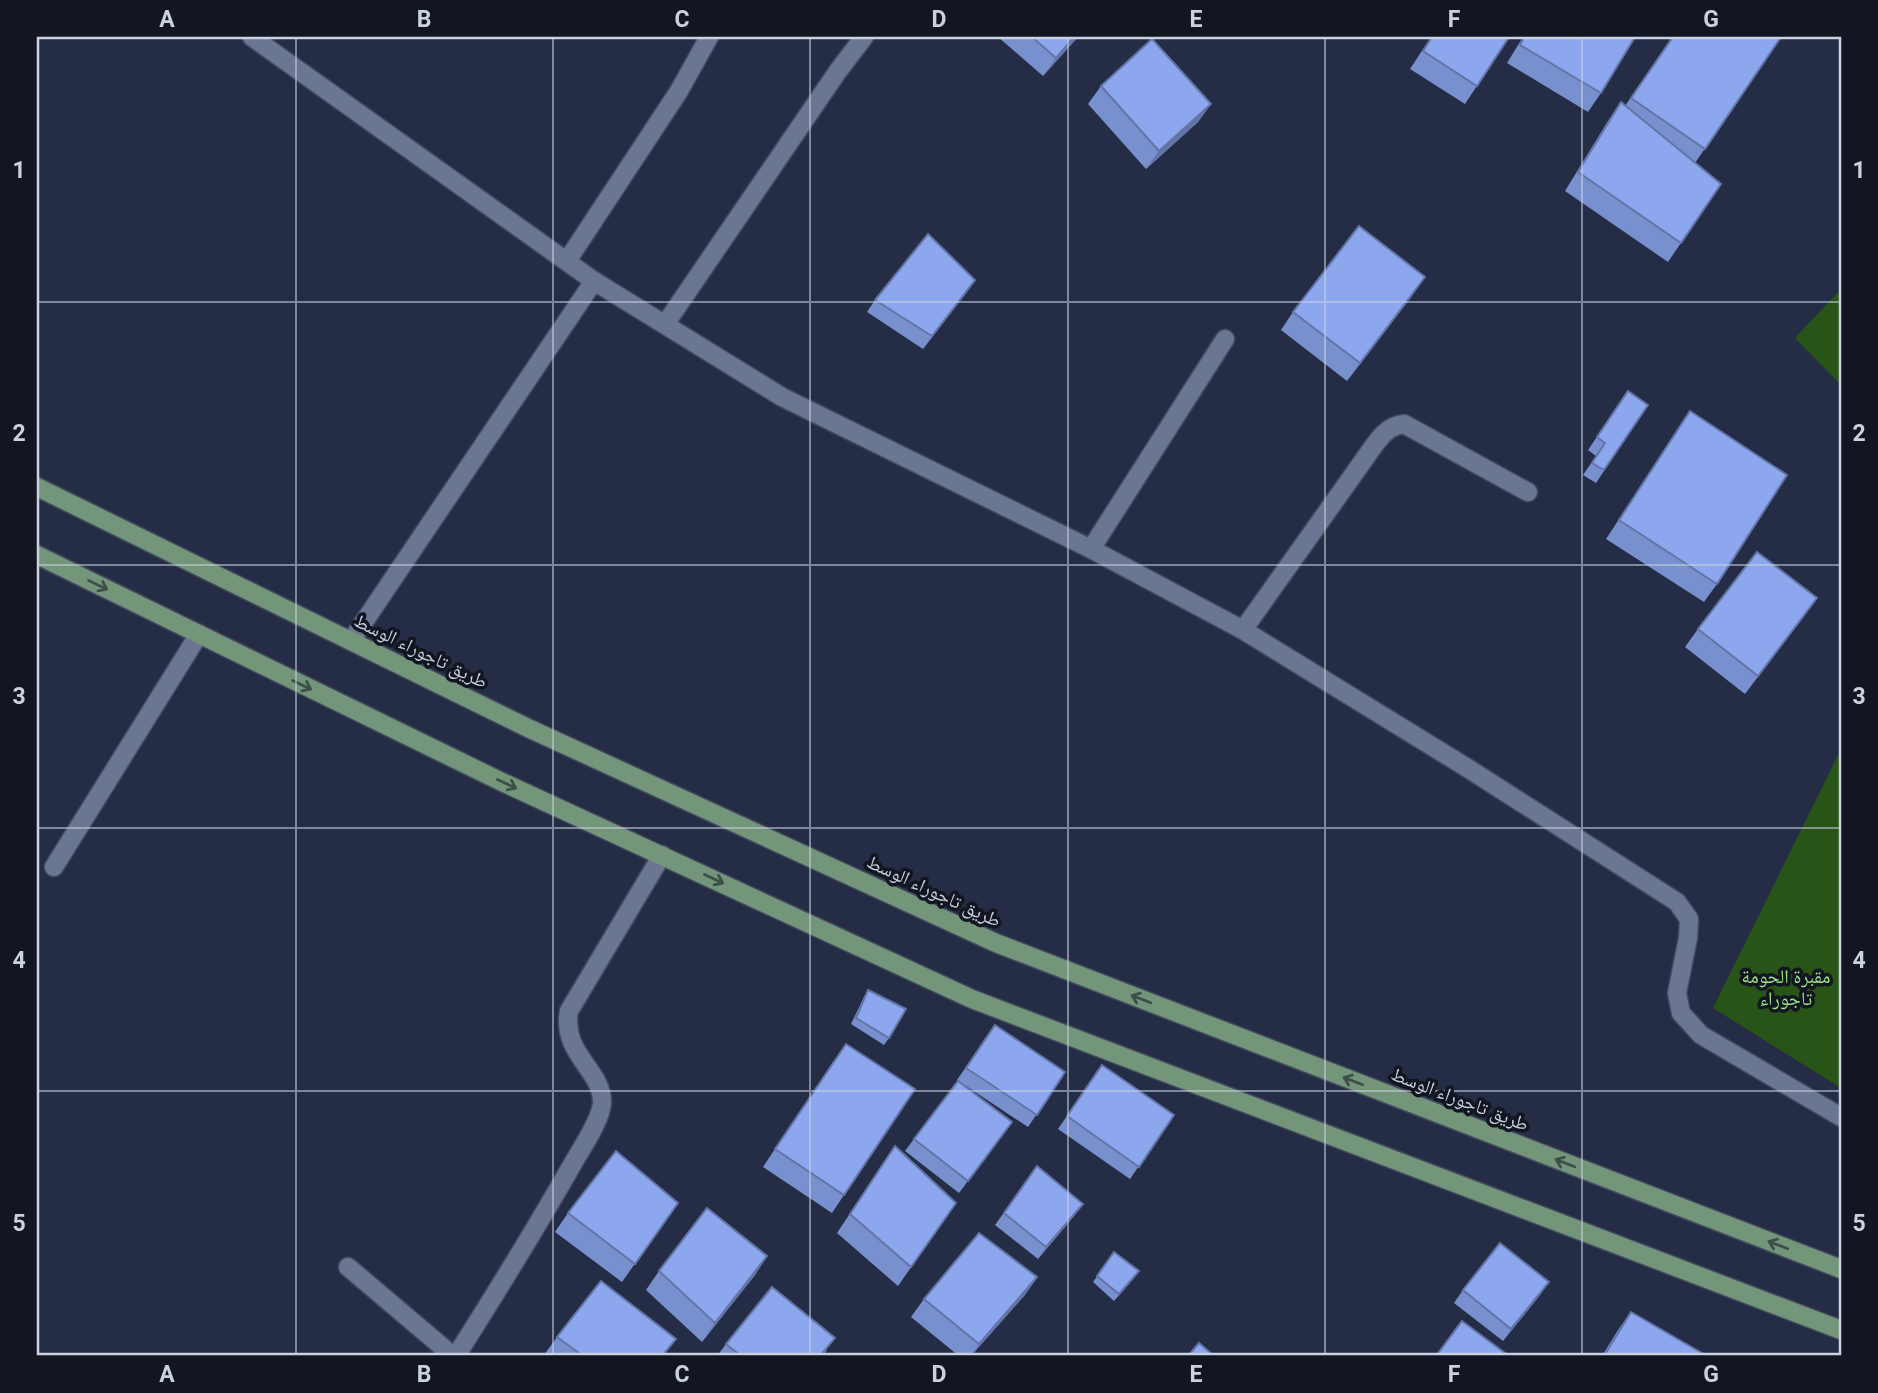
<svg xmlns="http://www.w3.org/2000/svg" width="1878" height="1393" font-family="Roboto,'Noto Naskh Arabic',sans-serif">
	<rect width="100%" height="100%" fill="#242d45"/>
	<g fill="#295418">
		<path d="M1841,289V385L1795,338Z"/>
		<path d="M1841,749V1088L1713,1008Z"/>
	</g>
	<g fill="none" stroke-linecap="round" stroke-linejoin="round">
		<g stroke="#424a5e" stroke-width="21">
			<g id="street">
				<path d="M252,37L594,281L782,397L1091,549L1243,630L1469,769L1677,902L1689,919L1688,938L1677,993L1681,1013L1701,1035L1841,1117"/>
				<path d="M567,261L679,91L709,37"/>
				<path d="M666,323L838,71L864,37"/>
				<path d="M1091,549L1225,339"/>
				<path d="M1243,630L1368,454C1378,440 1386,426 1404,424L1528,492"/>
				<path d="M351,641L594,281"/>
				<path d="M54,867L199,634"/>
				<path d="M348,1267L453,1356"/>
				<path d="M456,1356C496,1293 535,1230 572,1165C581,1149 601,1120 602,1103C603,1070 561,1054 569,1011L662,855"/>
			</g>
		</g>
		<g stroke="#424a5e" stroke-width="21">
			<g id="primary">
				<path d="M37,487L528,728L996,943L1841,1269"/>
				<path d="M37,555L502,782L972,999L1841,1330"/>
			</g>
		</g>
		<use href="#street" stroke="#6b7692" stroke-width="18"/>
		<use href="#primary" stroke="#739579" stroke-width="18"/>
	</g>
	<g fill="#7990ce">
		<path d="M998,37H1078L1043,76Z"/>
		<path d="M1431,37H1509L1465,104L1410,69Z"/>
		<path d="M1523,37H1635L1601,93L1588,112L1507,63Z"/>
		<path d="M1672,37H1781L1695,163L1721,184L1668,262L1565,191L1608,121L1621,102L1625,106Z"/>
		<path d="M1101,86L1211,104L1198,122L1146,169L1088,104Z"/>
		<path d="M967,292L923,349L867,312L875,300Z"/>
		<path d="M1412,296L1347,381L1281,330L1293,312Z"/>
		<path d="M1628,391L1648,405L1596,483L1583,475L1596,456L1588,450Z"/>
		<path d="M1690,411L1717,584L1704,602L1606,539Z"/>
		<path d="M1817,598L1745,694L1685,647L1698,629Z"/>
		<path d="M868,990L889,1038L884,1045L851,1024L864,997Z"/>
		<path d="M995,1025L1065,1072L1028,1127L957,1080Z"/>
		<path d="M833,1062L844,1195L832,1213L763,1167Z"/>
		<path d="M1102,1065L1174,1115L1130,1179L1058,1129Z"/>
		<path d="M1012,1122L959,1193L905,1151L914,1139Z"/>
		<path d="M895,1146L956,1203L898,1286L837,1233Z"/>
		<path d="M1037,1166L1074,1216L1038,1259L995,1225Z"/>
		<path d="M678,1203L622,1282L555,1232L568,1213Z"/>
		<path d="M1114,1252L1135,1277L1114,1301L1093,1282Z"/>
		<path d="M767,1256L755,1275L702,1342L646,1290L659,1271Z"/>
		<path d="M1037,1278L1024,1296L971,1356H959L911,1317L924,1299Z"/>
		<path d="M1463,1290L1540,1295L1503,1341L1454,1303Z"/>
		<path d="M1631,1312L1707,1356H1602L1618,1330Z"/>
		<path d="M557,1337L664,1356H546L544,1355Z"/>
		<path d="M726,1344L827,1350L822,1356H717Z"/>
	</g>
	<g fill="#6375a7">
		<path d="M1074,37H1078L1043,76L1056,58Z"/>
		<path d="M1211,104L1198,122L1146,169L1159,151Z"/>
		<path d="M1425,277L1412,296L1347,381L1360,363Z"/>
		<path d="M975,280L967,292L923,349L932,336Z"/>
		<path d="M1817,598L1804,616L1745,694L1758,676Z"/>
		<path d="M1083,1204L1074,1216L1038,1259L1046,1247Z"/>
		<path d="M767,1256L755,1275L702,1342L715,1323Z"/>
		<path d="M1037,1277L1024,1296L970,1356L979,1344Z"/>
		<path d="M1549,1282L1540,1295L1503,1341L1511,1329Z"/>
	</g>
	<g fill="#8da7ef" stroke="#6375a7" stroke-width="2">
		<path d="M1032,37H1074L1056,58Z"/>
		<path d="M1432,37H1509L1477,86L1423,51Z"/>
		<path d="M1524,37H1635L1601,93L1520,45Z"/>
		<path d="M1673,37H1781L1705,149L1631,98Z"/>
		<path d="M1152,39L1211,104L1159,151L1101,86Z"/>
		<path d="M1621,102L1721,184L1681,243L1578,172Z"/>
		<path d="M1359,226L1425,277L1360,363L1293,312Z"/>
		<path d="M928,234L975,280L932,336L875,300Z"/>
		<path d="M1628,391L1648,405L1604,470L1592,463L1605,443L1597,437Z"/>
		<path d="M1690,411L1787,475L1717,584L1619,520Z"/>
		<path d="M1757,552L1817,598L1758,676L1698,629Z"/>
		<path d="M868,990L906,1009L889,1038L856,1018Z"/>
		<path d="M995,1025L1065,1072L1037,1115L966,1068Z"/>
		<path d="M846,1044L915,1089L844,1195L775,1149Z"/>
		<path d="M1102,1065L1174,1115L1139,1167L1067,1116Z"/>
		<path d="M958,1081L1012,1122L968,1181L914,1139Z"/>
		<path d="M895,1146L956,1203L911,1267L850,1214Z"/>
		<path d="M616,1151L678,1203L635,1264L568,1213Z"/>
		<path d="M1037,1166L1083,1204L1046,1247L1004,1213Z"/>
		<path d="M707,1208L767,1256L715,1323L659,1271Z"/>
		<path d="M979,1233L1037,1277L979,1344L924,1299Z"/>
		<path d="M1500,1243L1549,1282L1511,1329L1463,1290Z"/>
		<path d="M1114,1252L1139,1271L1119,1294L1097,1276Z"/>
		<path d="M601,1281L676,1339L662,1356H583L557,1337Z"/>
		<path d="M772,1287L835,1338L820,1356H741L726,1344Z"/>
		<path d="M1631,1312L1707,1356H1604Z"/>
		<path d="M1462,1321L1509,1356H1436Z"/>
		<path d="M1199,1343L1214,1356H1188Z"/>
	</g>
	<defs><path id="oneway-shaft" d="M-6 0H5M1.5-3L5.5 0L1.5 3" fill="none" stroke-width="1.6" stroke-linecap="round" stroke-linejoin="round" transform="scale(1.75)"/></defs>
	<g stroke="#3e4f49">
		<use href="#oneway-shaft" transform="translate(98 585) rotate(26)"/>
		<use href="#oneway-shaft" transform="translate(302 685) rotate(26)"/>
		<use href="#oneway-shaft" transform="translate(507 784) rotate(25)"/>
		<use href="#oneway-shaft" transform="translate(714 879) rotate(25)"/>
		<use href="#oneway-shaft" transform="translate(1141 999) rotate(-159)"/>
		<use href="#oneway-shaft" transform="translate(1353 1081) rotate(-159)"/>
		<use href="#oneway-shaft" transform="translate(1565 1163) rotate(-159)"/>
		<use href="#oneway-shaft" transform="translate(1778 1245) rotate(-159)"/>
	</g>
	<path fill="none" stroke="#cbd1e1" stroke-width="2" stroke-opacity="0.55" d="M296,37V1356M553,37V1356M810,37V1356M1068,37V1356M1325,37V1356M1582,37V1356M37,302H1841M37,565H1841M37,828H1841M37,1091H1841"/>
	<g text-anchor="middle" dominant-baseline="central" stroke-width="7" stroke-linejoin="round" paint-order="stroke">
		<g font-size="19" fill="#cbd1e1" stroke="#121621">
			<text transform="translate(421 651) rotate(26)">طريق تاجوراء الوسط</text>
			<text transform="translate(934 891) rotate(25)">طريق تاجوراء الوسط</text>
			<text transform="translate(1460 1099) rotate(21)">طريق تاجوراء الوسط</text>
		</g>
		<g font-size="19" fill="#9ee287" stroke="#121621">
			<text x="1786" y="976">مقبرة الحومة<tspan x="1786" dy="22">تاجوراء</tspan></text>
		</g>
	</g>
	<rect width="1878" height="1393" fill="none" stroke="#121621" stroke-width="77"/>
	<rect x="38" y="38" width="1802" height="1316" fill="none" stroke="#cbd1e1" stroke-width="2.5"/>
	<g font-size="23" text-anchor="middle" font-weight="bold" fill="#cbd1e1">
		<text x="167" y="27">A</text>
		<text x="424" y="27">B</text>
		<text x="682" y="27">C</text>
		<text x="939" y="27">D</text>
		<text x="1196" y="27">E</text>
		<text x="1454" y="27">F</text>
		<text x="1711" y="27">G</text>
		<text x="19" y="178">1</text>
		<text x="1859" y="178">1</text>
		<text x="19" y="441">2</text>
		<text x="1859" y="441">2</text>
		<text x="19" y="704">3</text>
		<text x="1859" y="704">3</text>
		<text x="19" y="968">4</text>
		<text x="1859" y="968">4</text>
		<text x="19" y="1231">5</text>
		<text x="1859" y="1231">5</text>
		<text x="167" y="1382">A</text>
		<text x="424" y="1382">B</text>
		<text x="682" y="1382">C</text>
		<text x="939" y="1382">D</text>
		<text x="1196" y="1382">E</text>
		<text x="1454" y="1382">F</text>
		<text x="1711" y="1382">G</text>
	</g>
</svg>
